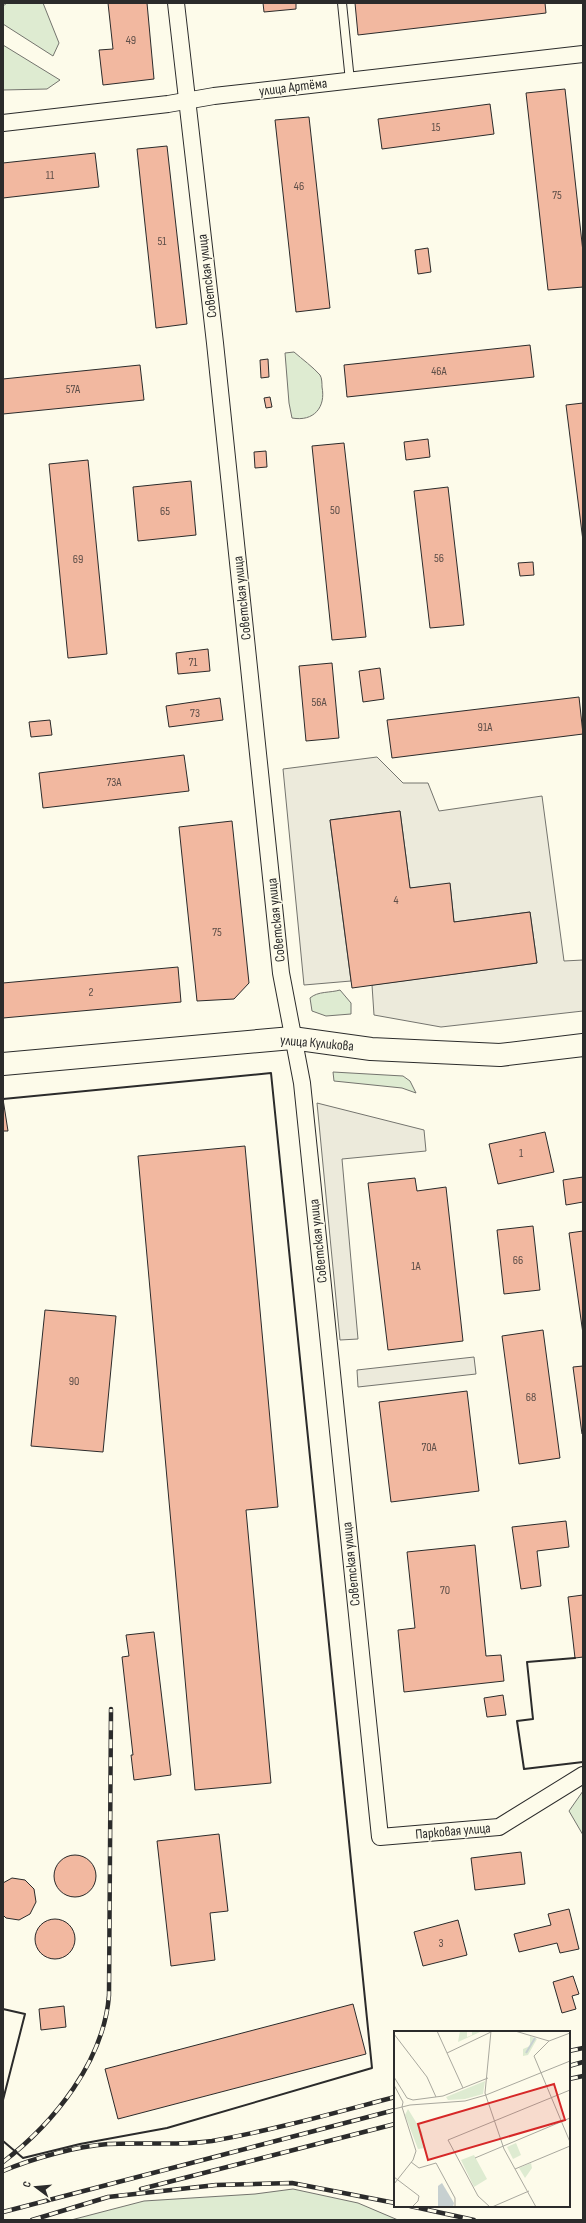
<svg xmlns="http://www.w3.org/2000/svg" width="586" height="2223" font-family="'Sofia Sans Condensed',sans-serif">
	<rect width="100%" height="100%" fill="#fdfbea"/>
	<g fill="#deebd1" stroke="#74746e">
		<path d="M7,3H43L59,43L53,56L3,24V6Z"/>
		<path d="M3,45L60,80L47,89L3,90Z"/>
		<path d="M294,352C302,359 313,367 320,375C322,378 322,384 322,387C326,407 314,422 292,418L289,403L285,353Z"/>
		<path d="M340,990L351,1003V1014L326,1016L312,1011L310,998C318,991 330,993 340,990Z"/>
		<path d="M333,1072L403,1076L410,1081L416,1093L402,1088L334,1081Z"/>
		<path d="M583,1791V1835L569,1811Z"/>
		<path d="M293,2189L358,2203L398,2220H71L144,2201L255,2194Z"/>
	</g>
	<g fill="#eceadb" stroke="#74746e">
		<path d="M377,757L403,783H428L439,811L542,796L564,961L583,960V1011L441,1027L374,1015L372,985L537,963L530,912L454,922L450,884L410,888L400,811L330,820L351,981L304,985L283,769Z"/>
		<path d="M317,1103L424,1130L426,1151L342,1159L358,1339L340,1340Z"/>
		<path d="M474,1357L476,1374L358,1387L357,1370Z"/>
	</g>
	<g fill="#f2b8a0" stroke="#2b2b2b">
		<path d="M108,3H147L154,79L103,85L99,50L113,49Z"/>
		<path d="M263,3H296V9L264,12Z"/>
		<path d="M355,3H545L546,13L358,35Z"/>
		<path d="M565,89L583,252V287L548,290L526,93Z"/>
		<path d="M490,104L494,134L382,149L378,119Z"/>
		<path d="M309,117L330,308L296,312L275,120Z"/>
		<path d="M167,146L187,324L156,328L137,149Z"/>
		<path d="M95,153L99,187L3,198V163Z"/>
		<path d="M428,248L431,272L418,274L415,250Z"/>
		<path d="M530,345L534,377L347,397L344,365Z"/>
		<path d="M268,359L269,377L261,378L260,360Z"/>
		<path d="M140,365L144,400L3,414V379Z"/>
		<path d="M270,397L272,407L266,408L264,398Z"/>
		<path d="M583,403V541L566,405Z"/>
		<path d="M428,439L430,457L406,460L404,442Z"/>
		<path d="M344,443L366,637L332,640L312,446Z"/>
		<path d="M266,451L267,467L255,468L254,452Z"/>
		<path d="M88,460L107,654L68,658L49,464Z"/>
		<path d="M191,481L196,535L138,541L133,487Z"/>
		<path d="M448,487L464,625L430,628L414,491Z"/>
		<path d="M533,562L534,575L520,576L518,563Z"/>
		<path d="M208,649L210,671L178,674L176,653Z"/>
		<path d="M332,663L339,738L306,741L299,666Z"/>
		<path d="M380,668L384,699L363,702L359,671Z"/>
		<path d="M579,697L583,734L392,758L387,720Z"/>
		<path d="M220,698L223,720L169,727L166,706Z"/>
		<path d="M50,720L52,735L31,737L29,722Z"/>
		<path d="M184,755L189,791L43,808L39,773Z"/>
		<path d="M400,811L410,888L450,883L454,922L530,912L537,963L352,988L330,820Z"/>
		<path d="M232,821L249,983L234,999L197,1001L179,827Z"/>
		<path d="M178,967L181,1002L3,1018V983Z"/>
		<path d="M3,1099L8,1131H3Z"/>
		<path d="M545,1132L554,1172L498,1184L489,1144Z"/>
		<path d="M245,1146L278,1507L246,1510L271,1783L195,1790L138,1156Z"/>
		<path d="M583,1177V1205V1202L566,1205L563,1180Z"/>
		<path d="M415,1178L417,1191L446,1187L463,1341L388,1350L368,1183Z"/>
		<path d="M533,1226L540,1290L504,1294L497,1230Z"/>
		<path d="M583,1231V1334L569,1233Z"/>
		<path d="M45,1310L116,1316L103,1452L31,1446Z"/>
		<path d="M543,1330L560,1458L519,1464L502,1336Z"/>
		<path d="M583,1366V1434H582L573,1367Z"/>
		<path d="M467,1391L479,1491L391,1502L379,1402Z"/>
		<path d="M566,1521L569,1547L537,1551L541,1586L521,1589L512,1527Z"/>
		<path d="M475,1545L486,1656L501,1655L504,1681L404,1692L398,1630L415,1628L407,1552Z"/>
		<path d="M583,1595V1657L575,1658L568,1597Z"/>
		<path d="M154,1632L171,1775L134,1780L131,1755H133L122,1657L129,1656L126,1635Z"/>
		<path d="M503,1695L506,1715L487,1717L484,1698Z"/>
		<path d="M219,1834L228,1911L210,1913L215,1960L171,1966L157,1841Z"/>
		<path d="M521,1852L525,1884L475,1890L471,1858Z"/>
		<circle cx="75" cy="1876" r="21"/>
		<path d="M12,1878L25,1880L34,1889L36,1902L30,1914L19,1920L6,1918L3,1915V1883Z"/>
		<path d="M569,1909L579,1949L560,1953L557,1943L519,1952L514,1934L551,1925L548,1914Z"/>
		<circle cx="55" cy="1939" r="20"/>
		<path d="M458,1920L467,1955L423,1966L414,1932Z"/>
		<path d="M573,1976L579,1994L572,1996L576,2009L562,2013L553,1982Z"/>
		<path d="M353,2004L366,2054L118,2119L105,2069Z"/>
		<path d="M64,2006L66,2027L41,2030L39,2009Z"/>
	</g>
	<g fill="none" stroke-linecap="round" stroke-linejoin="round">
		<g stroke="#2b2b2b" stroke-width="10">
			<path id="service" d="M342,3L350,81"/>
		</g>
		<g stroke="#2b2b2b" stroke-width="18">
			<g id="minor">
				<path d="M176,3L215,343L281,973L302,1083L380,1837L499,1827L583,1775"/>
				<path d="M3,123L168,104L214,96L583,54"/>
			</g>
		</g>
		<g stroke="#2b2b2b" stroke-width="24">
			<path id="secondary" d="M3,1064L292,1038L371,1049L500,1055L583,1045"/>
		</g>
		<use href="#service" stroke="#fdfbea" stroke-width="8"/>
		<use href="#minor" stroke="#fdfbea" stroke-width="16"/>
		<use href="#secondary" stroke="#fdfbea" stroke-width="22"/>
		<g stroke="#2b2b2b" stroke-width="4.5">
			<g id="rail">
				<path d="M569,2051L583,2048"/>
				<path d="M569,2066L583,2062"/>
				<path d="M569,2079L583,2076"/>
				<path d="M3,2162C54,2123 104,2061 109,1995L111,1709"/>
				<path d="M3,2171C31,2159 77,2146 108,2144C142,2142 178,2146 212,2141C274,2130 334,2113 395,2097"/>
				<path d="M141,2189L395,2124"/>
				<path d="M410,2206L474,2220"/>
				<path d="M3,2212L395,2110"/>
				<path d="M32,2220L108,2197L216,2185L292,2183L395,2203"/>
			</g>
		</g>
		<use href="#rail" stroke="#fdfbea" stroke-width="3" stroke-dasharray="9" stroke-linecap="butt"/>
		<g stroke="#2b2b2b" stroke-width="2">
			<path d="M3,1099L271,1073L372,2068L167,2128L80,2144L23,2158L3,2141"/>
			<path d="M575,1658L527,1662L533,1719L517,1721L524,1769L583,1762"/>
			<path d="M3,2009L25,2014L3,2100"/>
		</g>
	</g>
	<g text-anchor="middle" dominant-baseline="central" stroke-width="3" stroke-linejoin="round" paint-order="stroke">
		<g font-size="12" fill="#5d4e48">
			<text x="131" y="40">49</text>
			<text x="436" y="127">15</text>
			<text x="50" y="175">11</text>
			<text x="299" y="186">46</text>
			<text x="557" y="195">75</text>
			<text x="162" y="241">51</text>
			<text x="439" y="371">46А</text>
			<text x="73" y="389">57А</text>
			<text x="335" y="510">50</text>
			<text x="165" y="511">65</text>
			<text x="439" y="558">56</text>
			<text x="78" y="559">69</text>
			<text x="193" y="662">71</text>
			<text x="319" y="702">56А</text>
			<text x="195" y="713">73</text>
			<text x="485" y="727">91А</text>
			<text x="114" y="782">73А</text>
			<text x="396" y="900">4</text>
			<text x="217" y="932">75</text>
			<text x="91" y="992">2</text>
			<text x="521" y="1153">1</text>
			<text x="518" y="1260">66</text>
			<text x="416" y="1266">1А</text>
			<text x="74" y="1381">90</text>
			<text x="531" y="1397">68</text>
			<text x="429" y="1447">70А</text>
			<text x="445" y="1590">70</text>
			<text x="441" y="1943">3</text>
		</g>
		<g font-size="14" fill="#2b2b2b" stroke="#fdfbea">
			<text transform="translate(293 87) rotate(-7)">улица Артёма</text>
			<text transform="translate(207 276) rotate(-97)">Советская улица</text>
			<text transform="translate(242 598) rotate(-96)">Советская улица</text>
			<text transform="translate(276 920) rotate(-96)">Советская улица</text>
			<text transform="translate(317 1043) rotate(5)">улица Куликова</text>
			<text transform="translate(318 1241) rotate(-96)">Советская улица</text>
			<text transform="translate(351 1564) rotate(-96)">Советская улица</text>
			<text transform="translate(453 1831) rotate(-5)">Парковая улица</text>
		</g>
	</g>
	<g transform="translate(394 2031)">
		<rect width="176" height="176" fill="#fdfbea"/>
		<path d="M66,0H73V6L78,4V0L86,1L64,11ZM136,5L143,8L134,24L129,25V18L136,15ZM91,50L89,63L71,68L54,69L52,66ZM14,78L28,101L31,117L24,118L11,84ZM122,112L127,124L119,128L113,116ZM80,124L93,148L80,156L67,129ZM137,132L138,137L131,147L125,137Z" fill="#deebd1"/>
		<path d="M48,152L60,172L59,176H44V155Z" fill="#c7d0d0"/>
		<path fill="none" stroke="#c7d0d0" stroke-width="2" d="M132,22L141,7"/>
		<path fill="none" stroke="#a9a89e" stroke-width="1" d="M43,0L69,57M97,0L91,62L110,118L142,176M121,0L155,10M176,2L155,10L140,25L176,111M0,3L33,46L42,66M53,22L97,1M0,46L13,67L19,69L49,65L94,47M0,54L9,71L8,76M92,64L176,30M0,78L16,74L71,70L92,64M81,127L176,87M17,131L25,137L42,132L61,167V176M121,138L176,115M0,146L25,165L24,170L18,176M0,153L19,129L22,120L8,76M96,176L84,165L54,109L176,59M98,176L135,160"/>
		<path fill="#d62828" fill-opacity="0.15" stroke="#d62828" stroke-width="2" d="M160,53L171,89L34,129L24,93Z"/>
		<rect width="176" height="176" fill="none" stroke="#2b2b2b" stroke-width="2"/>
	</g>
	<rect width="586" height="2223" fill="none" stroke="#2b2b2b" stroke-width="8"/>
	<g transform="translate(36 2187) rotate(286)" stroke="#fdfbea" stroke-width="3" paint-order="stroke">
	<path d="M0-3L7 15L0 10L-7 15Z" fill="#2b2b2b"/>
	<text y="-6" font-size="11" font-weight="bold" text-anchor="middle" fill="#2b2b2b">С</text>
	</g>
</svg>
